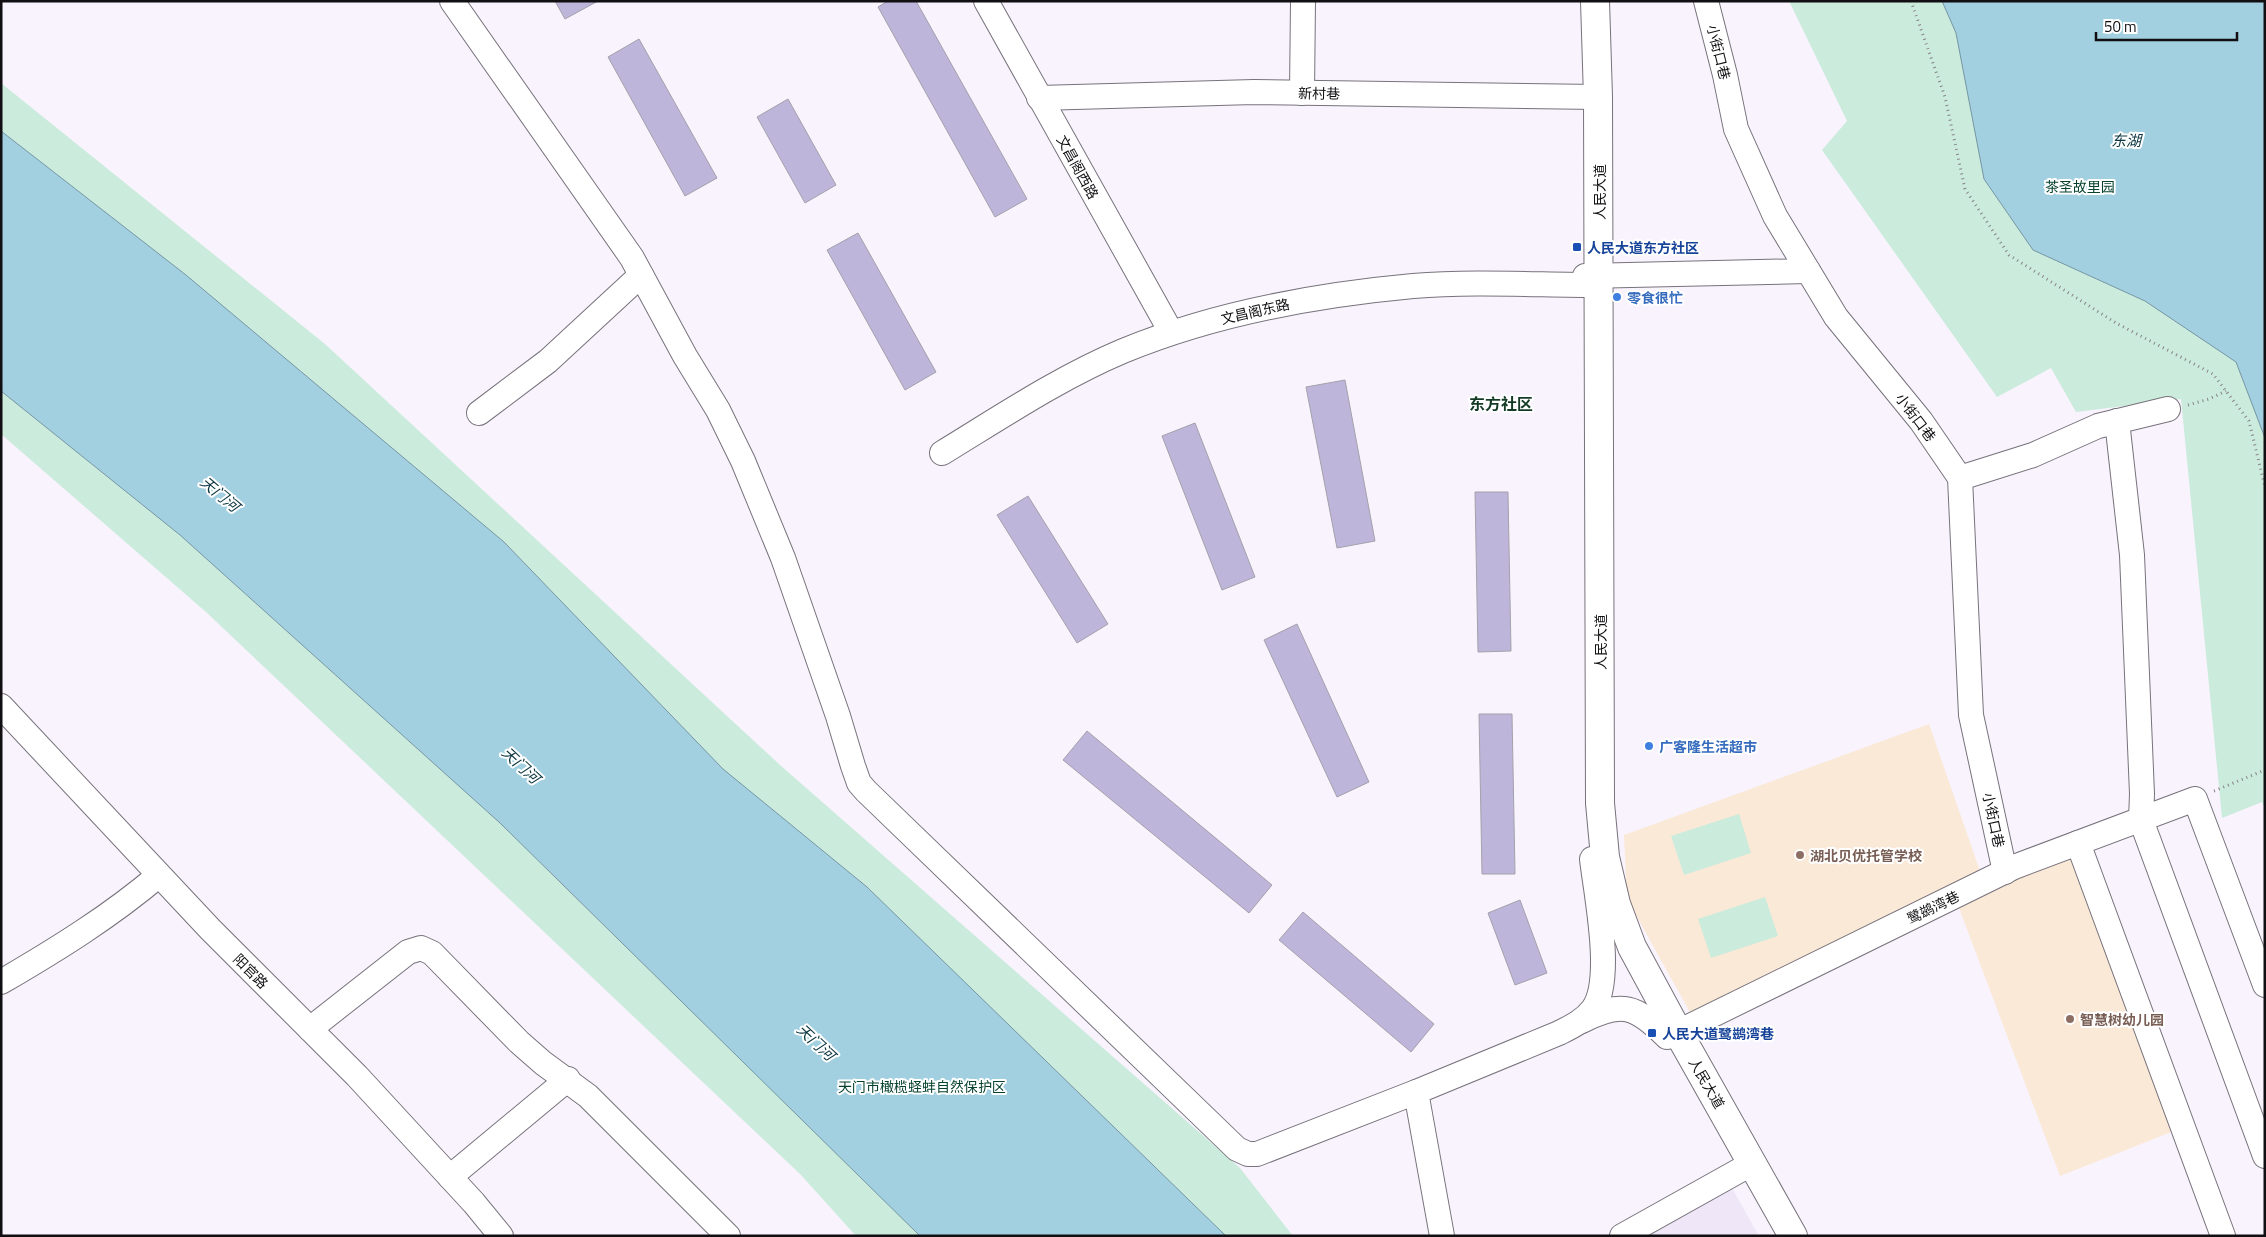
<svg xmlns="http://www.w3.org/2000/svg" width="2266" height="1237" font-family="'Titillium Web','Noto Sans SC',sans-serif">
	<rect width="100%" height="100%" fill="#f9f3fd"/>
	<path fill="#efe7f7" d="M1728,1181L1759,1236H1629Z"/>
	<g fill="#fae9d7">
		<path d="M1929,724L1981,874L1692,1016L1627,899L1624,835Z"/>
		<path d="M2078,853L2179,1129L2060,1176L1959,908L2018,878Z"/>
	</g>
	<g fill="#cbebdc">
		<path d="M1789,1H2265V808L2262,802L2222,818L2181,399L2076,412L2051,368L1997,397L1822,150L1847,121Z"/>
		<path d="M1,83L325,344L780,765L1240,1168L1293,1236H856L801,1175L206,612L1,434Z"/>
		<path d="M1739,814L1751,853L1684,875L1671,836Z"/>
		<path d="M1765,897L1778,936L1711,958L1698,919Z"/>
	</g>
	<g fill="#a2d0e1" stroke="#7696a3">
		<path d="M1942,1H2265V438L2236,362L2145,301L2033,250L1984,179L1956,33Z"/>
		<path d="M1,131L186,275L504,542L723,769L867,887L1226,1236H920L500,823L180,535L1,391Z"/>
	</g>
	<g fill="#beb5db" stroke="#a3a1aa">
		<path d="M555,1H598L565,19Z"/>
		<path d="M888,1H916L1027,199L995,217L878,7Z"/>
		<path d="M639,39L717,178L685,196L608,57Z"/>
		<path d="M788,99L836,185L805,203L757,117Z"/>
		<path d="M858,233L936,372L905,390L827,250Z"/>
		<path d="M1345,380L1375,541L1337,548L1306,387Z"/>
		<path d="M1195,423L1255,577L1222,590L1162,436Z"/>
		<path d="M1475,492H1508L1511,651L1478,652Z"/>
		<path d="M1028,496L1108,624L1077,643L997,515Z"/>
		<path d="M1297,624L1369,782L1337,797L1264,640Z"/>
		<path d="M1479,714H1512L1515,874H1482Z"/>
		<path d="M1087,731L1272,885L1249,913L1063,760Z"/>
		<path d="M1520,900L1547,973L1515,985L1488,913Z"/>
		<path d="M1303,912L1434,1024L1411,1052L1279,940Z"/>
	</g>
	<g fill="none" stroke-linecap="round" stroke-linejoin="round">
		<g stroke="#77727b" stroke-width="26">
			<g id="minor">
				<path d="M452,1L632,258L685,356L718,410L743,461L783,558L838,716L853,766L859,783L866,791L1237,1149L1248,1154H1257L1416,1092"/>
				<path d="M986,1L1171,332"/>
				<path d="M1706,1L1725,75L1736,129L1775,216L1836,317L1921,421L1960,478L1971,715L2005,872"/>
				<path d="M1302,93L1303,1"/>
				<path d="M1039,98L1254,92L1598,97"/>
				<path d="M1585,276L1808,271"/>
				<path d="M479,413L548,361L641,275"/>
				<path d="M2117,421L2132,555L2142,794L2141,820L2265,1156"/>
				<path d="M942,453C1001,417 1059,378 1123,351C1215,313 1315,295 1413,286C1475,281 1537,285 1599,285"/>
				<path d="M1960,478L2033,455L2098,426L2168,409"/>
				<path d="M1,706L210,929L357,1076L474,1203L501,1236"/>
				<path d="M2078,843L2223,1236"/>
				<path d="M1,982C56,950 111,916 159,875"/>
				<path d="M1582,1021C1622,1000 1636,1006 1667,1037"/>
				<path d="M310,1029L408,952L421,948L432,953L519,1042L543,1063L588,1096L728,1236"/>
				<path d="M1678,1032L2014,867L2195,799L2265,985"/>
				<path d="M450,1177L568,1079"/>
				<path d="M1442,1236L1416,1092L1559,1033C1571,1027 1584,1021 1593,1009C1614,980 1596,895 1592,859"/>
				<path d="M1622,1236L1742,1169"/>
			</g>
		</g>
		<g stroke="#77727b" stroke-width="30">
			<path id="major" d="M1595,1L1598,97L1600,803L1605,857L1616,904L1632,947L1678,1032L1793,1236"/>
		</g>
		<g stroke="#87838a" stroke-width="3" stroke-dasharray="1 4" stroke-linecap="butt">
			<path d="M1911,1L1945,97L1965,189L2009,255L2116,323L2213,374L2249,421L2265,487"/>
			<path d="M2188,405L2209,399L2226,391"/>
			<path d="M2214,791L2265,770"/>
		</g>
		<use href="#minor" stroke="#fff" stroke-width="24"/>
		<use href="#major" stroke="#fff" stroke-width="28"/>
	</g>
	<g fill="#1a4fb4" stroke="#fff" stroke-width="2">
		<rect x="1572" y="242" width="10" height="10" rx="2.5"/>
		<rect x="1647" y="1028" width="10" height="10" rx="2.5"/>
	</g>
	<g fill="#3f7fe0" stroke="#fff" stroke-width="2">
		<circle cx="1617" cy="297" r="5"/>
		<circle cx="1649" cy="746" r="5"/>
	</g>
	<g fill="#8d6e63" stroke="#fff" stroke-width="2">
		<circle cx="1800" cy="855" r="5"/>
		<circle cx="2070" cy="1019" r="5"/>
	</g>
	<g text-anchor="middle" dominant-baseline="central" stroke-width="4" stroke-linejoin="round" paint-order="stroke">
		<g font-size="14" fill="#110f12" stroke="#fff">
			<text transform="translate(1719 52) rotate(76)">小街口巷</text>
			<text transform="translate(1319 93) rotate(1)">新村巷</text>
			<text transform="translate(1078 167) rotate(61)">文昌阁西路</text>
			<text transform="translate(1599 192) rotate(-90)">人民大道</text>
			<text transform="translate(1255 311) rotate(-13)">文昌阁东路</text>
			<text transform="translate(1916 417) rotate(53)">小街口巷</text>
			<text transform="translate(1600 642) rotate(-90)">人民大道</text>
			<text transform="translate(1994 820) rotate(78)">小街口巷</text>
			<text transform="translate(1933 907) rotate(-26)">鹭鹚湾巷</text>
			<text transform="translate(251 971) rotate(45)">阳官路</text>
			<text transform="translate(1707 1083) rotate(60)">人民大道</text>
		</g>
		<g font-size="14" fill="#07422e" stroke="#fff">
			<text x="2080" y="186">茶圣故里园</text>
			<text x="922" y="1086">天门市橄榄蛏蚌自然保护区</text>
		</g>
		<g font-size="14" font-weight="bold" fill="#164399" stroke="#fff" text-anchor="start">
			<text x="1587" y="247">人民大道东方社区</text>
			<text x="1662" y="1033">人民大道鹭鹚湾巷</text>
		</g>
		<g font-size="14" font-weight="bold" fill="#366cbe" stroke="#fff" text-anchor="start">
			<text x="1627" y="297">零食很忙</text>
			<text x="1659" y="746">广客隆生活超市</text>
		</g>
		<g font-size="14" font-weight="bold" fill="#785e54" stroke="#fff" text-anchor="start">
			<text x="1810" y="855">湖北贝优托管学校</text>
			<text x="2080" y="1019">智慧树幼儿园</text>
		</g>
		<g font-size="15" font-style="italic" fill="#0a3441" stroke="#fff">
			<text x="2126" y="140">东湖</text>
			<text transform="translate(220 494) rotate(40)">天门河</text>
			<text transform="translate(521 765) rotate(43)">天门河</text>
			<text transform="translate(816 1042) rotate(43)">天门河</text>
		</g>
		<g font-size="16" font-weight="bold" fill="#133a24" stroke="#fff">
			<text x="1501" y="404">东方社区</text>
		</g>
	</g>
	<rect width="2266" height="1237" fill="none" stroke="#110f12" stroke-width="5"/>
	<path d="M2096 32v8h141v-8" fill="none" stroke="#110f12" stroke-width="2.5"/>
	<text x="2104" y="32" font-size="15" fill="#110f12" stroke="#ffffff" stroke-width="4" paint-order="stroke">50 m</text>
</svg>
